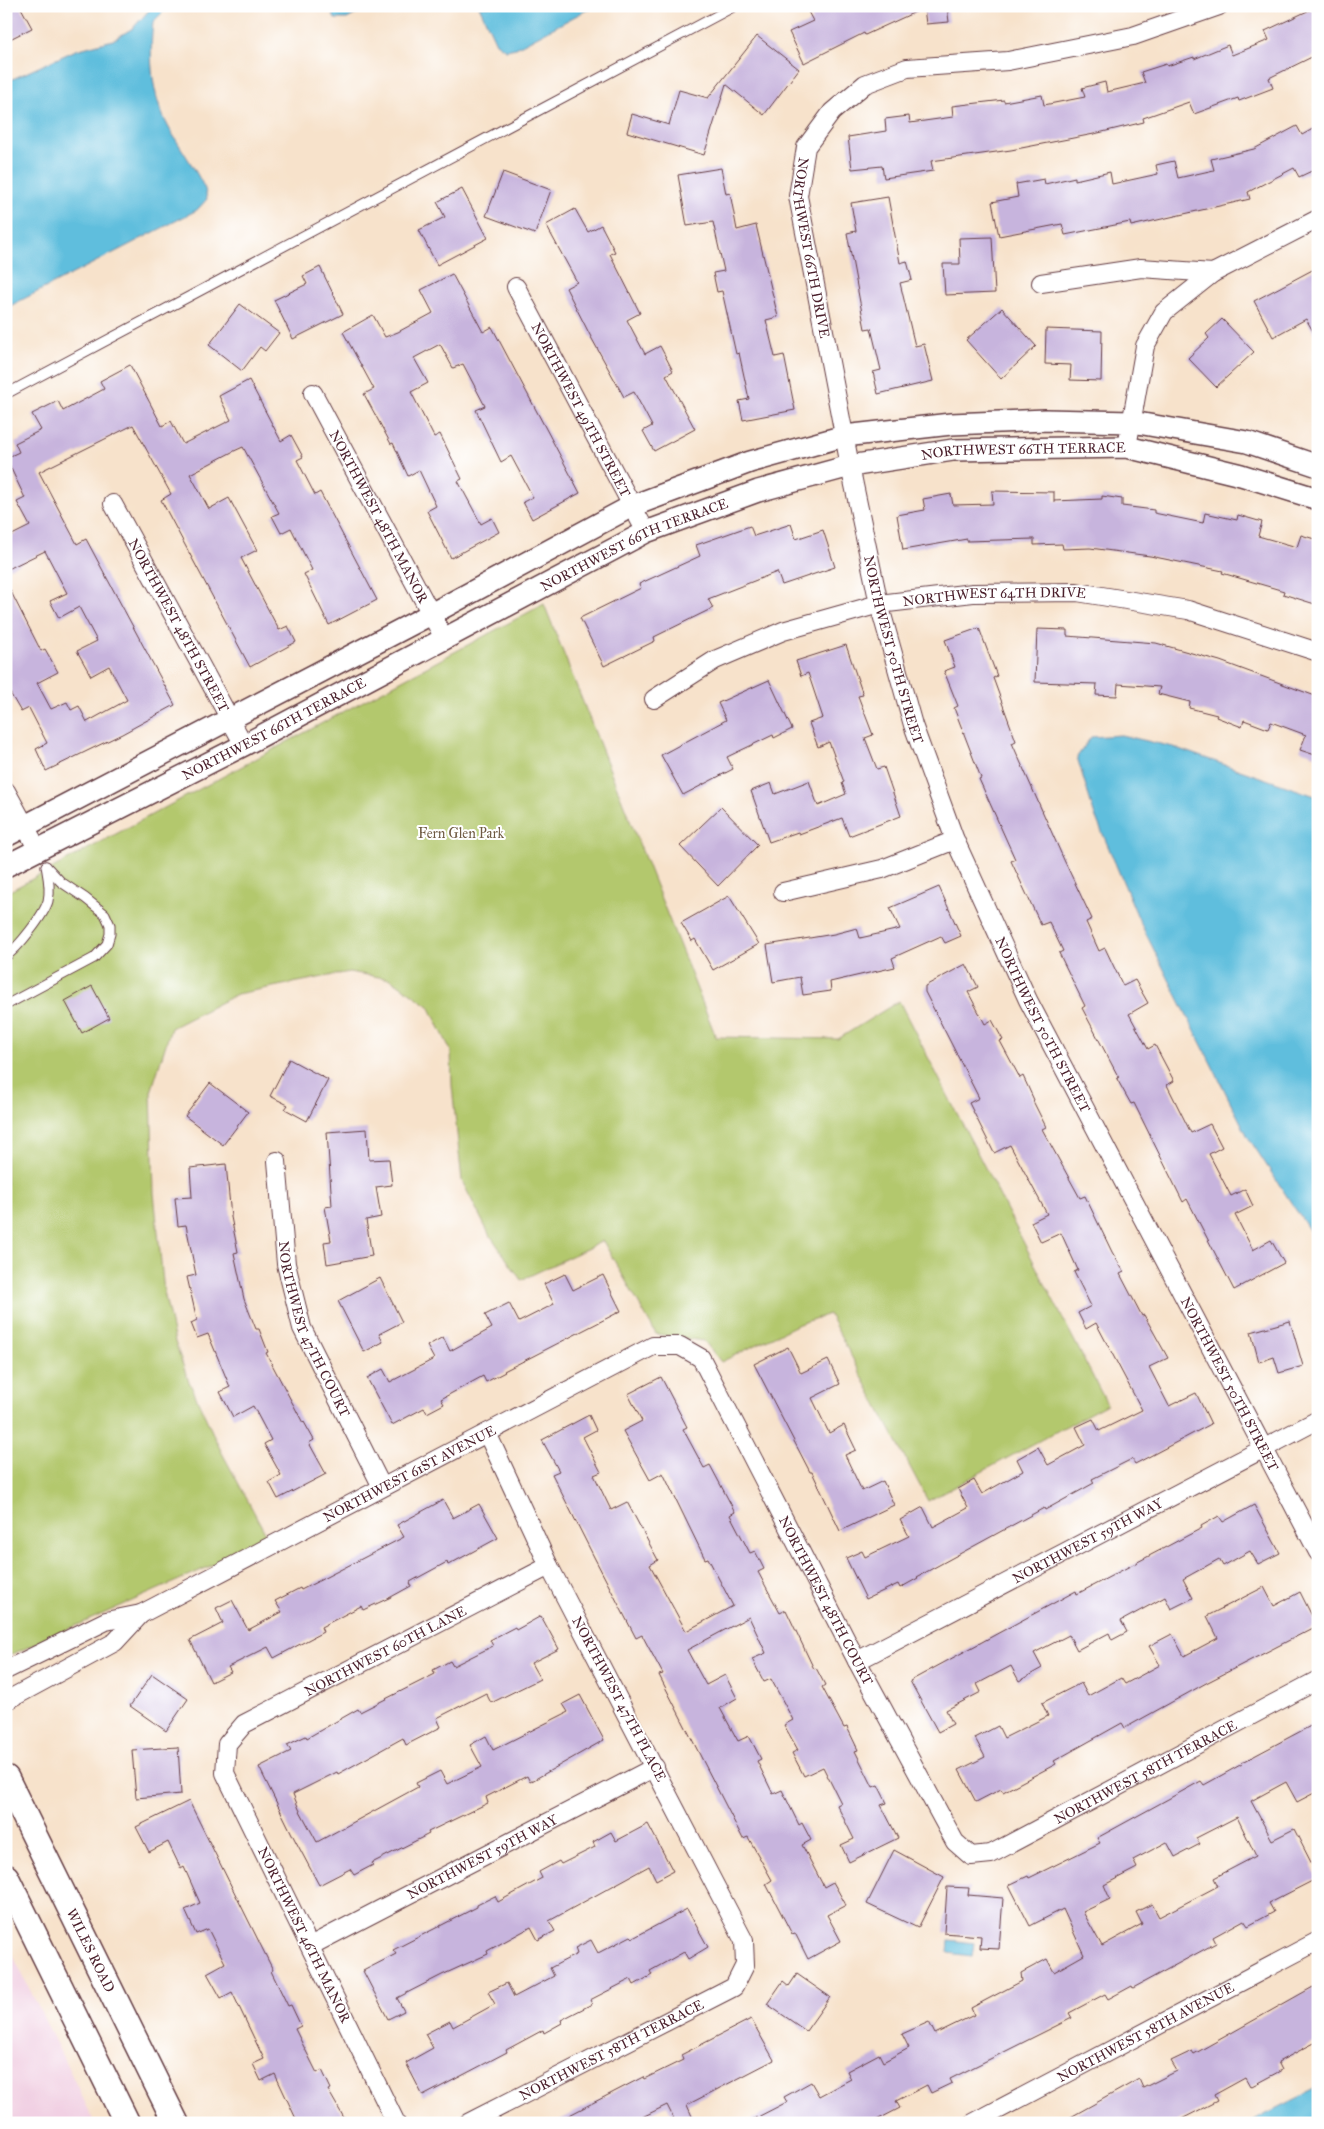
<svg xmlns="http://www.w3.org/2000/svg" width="1324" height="2129" font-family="'IM FELL Great Primer',serif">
	<rect width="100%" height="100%" fill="#fff"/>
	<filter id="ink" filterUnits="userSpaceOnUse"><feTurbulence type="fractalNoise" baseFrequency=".02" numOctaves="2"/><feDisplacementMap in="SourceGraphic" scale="10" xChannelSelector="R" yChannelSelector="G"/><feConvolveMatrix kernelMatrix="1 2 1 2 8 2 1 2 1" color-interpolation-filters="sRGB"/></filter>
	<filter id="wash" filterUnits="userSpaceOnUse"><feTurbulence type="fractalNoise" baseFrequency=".0096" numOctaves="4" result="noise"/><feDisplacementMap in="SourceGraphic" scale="20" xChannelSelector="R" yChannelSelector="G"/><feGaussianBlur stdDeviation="1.12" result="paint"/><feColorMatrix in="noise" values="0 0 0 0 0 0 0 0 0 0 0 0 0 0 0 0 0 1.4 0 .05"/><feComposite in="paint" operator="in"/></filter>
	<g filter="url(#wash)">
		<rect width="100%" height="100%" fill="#f7e2cb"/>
		<path fill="#f1d0e3" d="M6,1941L95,2123H6Z"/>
		<path fill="#b3c86d" stroke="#7e744c" d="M544,604L716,1037L838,1039L899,1001L1107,1404L928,1501L829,1314L799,1324L721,1362L704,1341L656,1334L603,1241L521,1280L488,1232L462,1181L452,1086L451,1051L429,1006L391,979L349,972L237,994L171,1028L151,1092L154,1193L164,1292L175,1342L187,1377L221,1451L269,1540L6,1657V893Z"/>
		<g fill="#5fbedd" stroke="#546e84">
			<path d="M153,6H167V8L153,22C149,59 151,95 169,128C181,149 195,168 205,189L207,199L197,210L6,308V82L76,50L113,40L133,28Z"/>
			<path d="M329,6H371L347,19H335Z"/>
			<path d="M479,6H594L516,48L506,50L496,43Z"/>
			<path d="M1121,735L1173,747L1318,797V1239L1313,1236L1248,1137L1140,922L1094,813L1077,757L1091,737Z"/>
			<path d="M949,1940L974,1943L972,1956L948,1953Z"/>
			<path d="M1318,2087V2123H1247Z"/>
		</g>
		<g id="blocks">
			<g fill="#c7b4dd" fill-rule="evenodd">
				<path d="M6,6H20L32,28L6,41Z"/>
				<path d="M805,6H947L949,22L926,24L924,8L865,35L864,33L804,63L789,32L813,21Z"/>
				<path d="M1314,8L1318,16V54L1269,78L1273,88L1239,101L1238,98L1194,114L1189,102L1143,118L1144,122L1094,134L1011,150L931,161L933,171L884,178L882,166L852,169L848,137L886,131L885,119L909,116L910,123L953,117L952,106L1004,100V102L1042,95L1044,105L1085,97L1082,88L1105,82L1107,92L1145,83L1141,72L1166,64L1167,66L1194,57V59L1228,45L1232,55L1269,40L1265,31Z"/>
				<path d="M757,36L799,69L764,115L726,84L704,155L627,132L632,114L669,125L679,90L708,98Z"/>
				<path d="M1297,126L1302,135L1318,126V168L1299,177L1294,168L1248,192L1250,199L1131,226L1130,222L1065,235L1062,224L999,236L992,202L1018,197L1016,184L1044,179L1045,184L1075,177V180L1110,172L1112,184L1158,174L1156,165L1174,161L1178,178L1214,170L1211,159L1254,149Z"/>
				<path d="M721,168L726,194L730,193L737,230L756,225L778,317L766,320L775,357L784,355L795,410L743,420L739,401L749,399L739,353L736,354L722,291L717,292L713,273L724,271L713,222L687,226L678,175Z"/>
				<path d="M503,172L551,190L535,234L486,216Z"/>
				<path d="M462,189L488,238L437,265L419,230L445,217L437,202Z"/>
				<path d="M888,197L900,263L907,261L912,280L900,283L915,346L924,344L933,381L878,394L873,372L881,370L871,328L865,329L847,233L856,231L851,203Z"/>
				<path d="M575,209L588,232L601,225L615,252L610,254L640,313L627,320L645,354L660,346L673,371L666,375L695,429L654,451L643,431L652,426L634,392L624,397L592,339L566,288L577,282L546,225Z"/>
				<path d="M992,237L995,293L945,295L943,264H960L959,238Z"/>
				<path d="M320,267L343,314L293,339L274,300L307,284L303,276Z"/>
				<path d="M1318,267V340L1306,319L1273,337L1254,301Z"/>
				<path d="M452,274L483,332L492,327L580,493L532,519L523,502L533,497L511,456L501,462L476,410L485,406L463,364L453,368L440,344L414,358L428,383L411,392L434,437L440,434L462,479L458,481L481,524L492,518L499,532L451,558L427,511L436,506L419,470L408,476L393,443L391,444L364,394L374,389L343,332L373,315L385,337L398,332L433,313L421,290Z"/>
				<path d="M240,304L279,333L265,351L260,347L242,371L209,345Z"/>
				<path d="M1002,308L1036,346L1001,379L966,340Z"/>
				<path d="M1222,319L1254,352L1216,387L1188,358L1209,338L1206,334Z"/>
				<path d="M1046,329L1102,331L1101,381L1070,380L1071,365L1045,364Z"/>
				<path d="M130,365L162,426L171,421L183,444L231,420L219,396L249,380L281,441L291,435L303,457L297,460L315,495L320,492L377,600L329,625L304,574L312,570L291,528L281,533L272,516L279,513L243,447L232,452L190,474L209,509L229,498L257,550L241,558L279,630L288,626L296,642L250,667L161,500L171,494L133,425L39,472L77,544L86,539L175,705L122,734L46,771L36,749L47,743L29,708L21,712L6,686V582L41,651L45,649L58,672L37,683L51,709L67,702L71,710L79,706L87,722L127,700L109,666L91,676L77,651L97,641L79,607L59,618L50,601L67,593L45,551L6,570V538L30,526L17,502L25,498L6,458L19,452L15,443L41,430L32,414L58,401L63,411L104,389L100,381Z"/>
				<path d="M992,491L1054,492V501L1102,499V496L1122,499V506L1154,510V513L1203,523L1205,513L1237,520L1238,515L1262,522L1258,536L1297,547L1301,535L1318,540V605L1283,594L1284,591L1222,573L1223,571L1150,556L1090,548L1063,549L1062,544L1034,545V539L967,541V539L903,550L897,515L925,510L923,499L951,494L953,505L993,504Z"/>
				<path d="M791,524L796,539L823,530L835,567L782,585L777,572L708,599L713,608L654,637L655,641L604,666L580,618L641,588L639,584L700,556L696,545L750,526L754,536Z"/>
				<path d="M979,628L997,676L993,678L1016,741L1012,743L1064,860L1092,919L1086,922L1099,951L1105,948L1123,986L1135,980L1148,1003L1129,1014L1148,1049L1155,1045L1174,1081L1167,1085L1191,1133L1210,1124L1222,1147L1209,1154L1231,1196L1245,1189L1253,1206L1235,1215L1253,1250L1271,1240L1284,1263L1234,1290L1187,1199L1183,1202L1134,1103L1131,1104L1117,1079L1119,1078L1082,1008L1085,1006L1059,953L1063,951L1049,922L1041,925L1011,861L1015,859L979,779L981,778L954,708L958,706L944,671L955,667L945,640Z"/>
				<path d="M1037,629L1067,630V636L1156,643L1220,661L1318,697V756L1300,750L1306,735L1271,722L1268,729L1244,720L1242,727L1216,717L1217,715L1189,708L1190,702L1158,694L1160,687L1118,684L1117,696L1096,695L1097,684L1035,682Z"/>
				<path d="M846,645L863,695L858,696L873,735L865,738L877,769L884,767L901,816L849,836L842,818L799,834L798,832L769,842L751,791L771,783L775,794L809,781L818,806L846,794L842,783L844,782L829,742L818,747L809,723L823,718L808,673L801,676L796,661Z"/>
				<path d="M769,680L792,729L774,738L773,735L727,757L733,769L683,795L661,755L726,720L718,703Z"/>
				<path d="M721,807L758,845L718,886L680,846Z"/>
				<path d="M939,887L961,936L945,943L941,936L892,958L895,967L830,982L831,991L803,995L800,977L773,982L767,945L834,934L857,928L860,938L900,929L890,908Z"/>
				<path d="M729,896L759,944L713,970L695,939L692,941L681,923Z"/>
				<path d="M966,964L978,987L968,992L985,1024L992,1020L1003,1040L1000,1041L1020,1078L1023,1076L1034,1100L1033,1101L1046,1127L1042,1129L1080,1198L1085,1196L1112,1252L1124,1272L1120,1274L1142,1316L1144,1315L1168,1358L1149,1367L1169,1406L1196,1393L1211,1424L1135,1464L1132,1459L1092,1479L1094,1483L1045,1510L1044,1508L917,1577L918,1578L900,1588L898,1584L866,1599L846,1558L862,1551L865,1557L909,1536L900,1520L923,1507L933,1527L968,1508L958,1489L974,1480L982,1494L1023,1471L1017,1459L1038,1447L1048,1465L1085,1445L1076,1427L1093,1419L1099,1431L1142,1410L1096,1323L1086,1329L1078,1313L1091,1306L1074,1272L1078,1270L1061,1233L1041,1242L1031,1222L1047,1214L1010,1145L994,1153L969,1103L979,1098L925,992V986Z"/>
				<path d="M92,986L109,1018L82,1033L65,1001Z"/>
				<path d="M289,1059L328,1080L307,1121L285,1109L288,1105L270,1096Z"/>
				<path d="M210,1083L248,1112L223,1145L185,1116Z"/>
				<path d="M367,1129L369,1160L389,1159L392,1185L376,1187L381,1217L366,1220L372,1256L327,1264L324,1242L331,1241L325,1207L332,1206L327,1132Z"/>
				<path d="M226,1164L231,1217L238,1252L234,1253L244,1299L256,1329H259L268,1352L266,1353L303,1423L304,1422L314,1440L309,1443L326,1474L278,1499L269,1482L281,1475L264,1444L271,1440L253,1406L233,1417L220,1392L230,1387L208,1334L197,1338L191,1323L197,1320L187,1277L196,1275L186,1225L178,1226L175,1198L192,1197L190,1168Z"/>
				<path d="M565,1274L573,1290L603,1275L621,1311L504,1371L505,1372L486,1382L483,1376L441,1399L444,1404L427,1413L424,1408L392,1425L367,1378L383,1369L390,1382L434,1359L427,1346L443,1337L450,1351L492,1328L485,1315L509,1303L519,1322L554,1304L544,1284Z"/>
				<path d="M380,1278L402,1322L379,1334L383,1342L364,1352L338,1301Z"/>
				<path d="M1290,1321L1303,1366L1279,1373L1274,1357L1259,1362L1251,1332Z"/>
				<path d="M788,1347L801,1373L828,1360L840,1384L812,1398L829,1433L844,1425L856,1450L845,1455L862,1491L883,1481L894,1505L840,1531L812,1472H810L754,1364Z"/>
				<path d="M661,1377L687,1427L683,1429L704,1468L710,1465L735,1512L730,1515L750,1553L755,1551L764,1569L758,1572L780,1613L786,1610L814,1669L816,1668L825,1685L822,1687L844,1728L847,1727L858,1750L855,1751L873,1787L878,1785L887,1803L881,1805L898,1838L849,1862L841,1845L854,1839L837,1805L841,1803L823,1767L804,1776L792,1753L798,1750L784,1725L793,1720L771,1679L764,1682L752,1659L766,1653L749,1617L687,1650L706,1685L725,1675L737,1698L720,1708L738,1741L749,1736L761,1759L757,1761L773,1794L782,1790L799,1825L802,1823L811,1840L802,1845L824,1887L833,1882L846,1905L827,1915L841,1941L808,1959L795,1933L792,1934L766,1884L772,1880L748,1837L743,1839L659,1675L663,1674L642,1635L636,1638L594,1557L552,1474L559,1471L542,1440L589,1415L596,1430L583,1437L601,1472L594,1475L611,1510L627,1502L658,1560L650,1565L686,1631L733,1606L708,1558L705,1559L663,1473L650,1480L623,1431L642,1421L628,1394Z"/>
				<path d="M443,1500L453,1518L479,1504L498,1538L448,1565L447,1562L410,1582L411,1586L391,1597L363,1610L361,1606L321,1627L323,1632L274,1658L268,1647L228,1667L231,1672L211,1682L190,1640L223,1623L216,1608L232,1600L248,1630L282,1612L275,1601L300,1588L301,1590L404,1537L397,1525Z"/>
				<path d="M1254,1505L1280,1553L1258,1564L1250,1551L1223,1566L1219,1559L1183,1579L1193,1598L1171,1609L1165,1597L1121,1621L1127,1632L1112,1640L1109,1633L1077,1650L1069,1635L1034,1653L1042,1668L1019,1681L1011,1666L977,1684L981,1692L946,1710L953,1724L938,1732L910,1681L1076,1591L1077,1594L1202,1528L1201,1526L1219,1516L1223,1522Z"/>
				<path d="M1264,1587L1274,1606L1300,1592L1317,1626L1208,1682L1125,1728L1122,1723L1054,1761L1056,1764L1003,1792L1001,1789L976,1802L959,1770L985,1757L975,1738L998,1726L1004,1738L1048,1716L1042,1703L1081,1683L1088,1696L1121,1678L1125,1684L1160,1665L1149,1646L1172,1634L1184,1656L1218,1638L1207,1616Z"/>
				<path d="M541,1616L559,1649L531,1663L540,1679L491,1703L486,1693L437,1718L441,1727L406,1745L403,1738L338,1774L337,1772L293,1794L299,1809L317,1842L418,1787L416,1783L440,1771L447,1784L482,1767L470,1745L486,1736L493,1750L568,1712L563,1704L580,1695L604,1740L530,1782L527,1776L486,1797L488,1803L428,1832L429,1834L372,1863L373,1865L354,1875L350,1869L319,1885L294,1838L259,1767L291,1751L287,1745L306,1736L307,1738L358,1709L360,1712L435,1674L433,1670L450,1661L453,1666L493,1646L490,1640L515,1627L516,1630Z"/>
				<path d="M152,1674L188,1699L166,1731L130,1706Z"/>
				<path d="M1318,1722V1791L1297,1802L1286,1782L1251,1801L1272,1840L1294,1829L1318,1876V1878L1269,1903L1274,1912L1248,1926L1244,1920L1213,1937L1216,1943L1133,1988L1132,1986L1108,1999L1105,1994L1069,2013L1072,2018L950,2079L952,2083L931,2093L927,2085L896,2101L900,2108L871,2123H746L787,2102L784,2097L811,2082L819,2096L851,2079L847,2071L879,2054L883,2062L909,2048L902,2034L929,2022L935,2034L974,2015L971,2008L1022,1981L1021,1973L1047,1959L1054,1972L1084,1955L1063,1909L1030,1926L1009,1885L1028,1876L1029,1878L1100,1843L1097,1838L1201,1781L1204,1785L1242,1764L1241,1763ZM1237,1817L1256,1856L1214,1878L1218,1886L1159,1917L1152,1904L1136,1912L1142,1924L1102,1946L1083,1912L1110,1899L1104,1885L1137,1868L1133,1860L1167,1842L1175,1857L1200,1844L1196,1838Z"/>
				<path d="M178,1747L181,1794L136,1798L132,1750Z"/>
				<path d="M189,1801L273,1970L271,1971L288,2006L291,2005L301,2026L295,2029L317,2073L322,2070L331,2089L328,2090L347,2123H298L275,2074L261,2081L253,2064L264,2059L232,1992L221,1998L207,1973L225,1963L208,1929L196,1934L185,1910L200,1903L184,1867L181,1869L168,1842L149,1852L136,1827Z"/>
				<path d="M648,1824L673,1871L656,1880L649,1866L549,1921L555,1931L538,1940L531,1927L487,1951L488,1954L442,1975L397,1998L404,2011L388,2019L363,1971L396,1954L393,1950L477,1907V1905L495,1896L498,1902L542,1878L539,1872L559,1861L561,1864L595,1847L593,1842L611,1832L616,1841Z"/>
				<path d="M894,1850L944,1877L918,1928L867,1904Z"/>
				<path d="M947,1887L969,1888L968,1895L1003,1898L999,1949L980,1948L981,1936L944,1933Z"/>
				<path d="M687,1909L708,1947L688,1959L684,1952L650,1971L652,1975L634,1985L631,1979L590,2000L592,2004L561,2020L562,2023L544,2033L543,2030L506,2050L507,2052L423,2096L406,2063L433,2048L425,2034L450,2021L453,2027L495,2004L488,1992L507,1983L514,1997L554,1976L550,1968L577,1954L575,1948L591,1940L598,1953L631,1936L633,1938Z"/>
				<path d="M797,1974L830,1997L806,2031L767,2004L783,1981L789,1986Z"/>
				<path d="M1313,1987L1318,1995V2041L1278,2062L1282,2070L1250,2087L1245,2078L1214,2095L1217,2101L1174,2123H1060L1139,2079L1143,2088L1177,2071L1171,2061L1192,2051L1194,2054Z"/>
				<path d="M751,2019L774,2060L687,2105L695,2123H676L667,2105L630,2123H554L643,2077L644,2079L683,2060L681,2055Z"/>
			</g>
		</g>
	</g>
	<g filter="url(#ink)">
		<use href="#blocks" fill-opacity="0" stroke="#643c43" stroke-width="1"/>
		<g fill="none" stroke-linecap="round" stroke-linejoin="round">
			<g stroke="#643c43" stroke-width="11">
				<g id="service">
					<path d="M6,394L735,6"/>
					<path d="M6,956C18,948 44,915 48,901C51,889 48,877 46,866"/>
					<path d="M6,1005L94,958L107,944L110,934V925L105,914L85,898L61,882L46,866"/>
				</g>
			</g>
			<g stroke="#643c43" stroke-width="20">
				<g id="minor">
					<path id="s1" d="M1219,6L1133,36L1008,61L907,68L865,84L832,112L806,147L798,196L850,466L879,604L913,725L955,840L1028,1000L1318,1552"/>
					<path d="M1041,283L1141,268L1213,273L1318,219"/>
					<path id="s2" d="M516,287L646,532"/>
					<path id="s3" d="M313,393L445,640"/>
					<path d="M1127,447L1145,346L1164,312L1213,273"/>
					<path id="s4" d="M113,504L244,745"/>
					<path id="s5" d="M654,699L715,660L783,631L879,604L973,593L1077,592L1188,610L1318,652"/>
					<path d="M6,791L38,850"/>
					<path d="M783,892L882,869L955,840"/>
					<path id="s6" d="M277,1161L286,1264L302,1328L382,1487"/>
					<path id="s7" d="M857,1661L1318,1420"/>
					<path id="s8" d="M6,1670L106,1621L141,1614L653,1346H680L701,1358L857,1661L955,1842L971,1856L991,1854L1318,1680"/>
					<path d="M6,1701L115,1642L141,1614"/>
					<path id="s9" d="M310,1946L655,1767"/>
					<path id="s10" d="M396,2123L225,1773L227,1744L244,1724L549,1566"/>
					<path id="s11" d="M468,2123L734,1987L745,1965L744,1941L549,1566L487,1433"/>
					<path id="s12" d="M973,2123L1318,1941"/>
				</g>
			</g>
			<g stroke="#643c43" stroke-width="24">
				<g id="tertiary">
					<path d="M6,836L431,614L632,506L750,462L844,436L951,424L1046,420L1132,422L1247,442L1318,466"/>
					<path id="s13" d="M6,866L244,745L646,532L758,491L850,466L953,450L1127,447L1241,475L1318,499"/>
				</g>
			</g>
			<g stroke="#643c43" stroke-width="28">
				<g id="secondary">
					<path id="s14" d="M6,1778L176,2123"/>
					<path d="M6,1877L127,2123"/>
				</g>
			</g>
			<use href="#service" stroke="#fff" stroke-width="9"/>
			<use href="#minor" stroke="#fff" stroke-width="18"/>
			<use href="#tertiary" stroke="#fff" stroke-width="21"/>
			<use href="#secondary" stroke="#fff" stroke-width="25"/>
		</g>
	</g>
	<g text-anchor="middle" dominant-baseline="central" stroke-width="4" stroke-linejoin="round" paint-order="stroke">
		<g font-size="14" fill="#4a1f2b" stroke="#fff">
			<text stroke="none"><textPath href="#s1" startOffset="554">NORTHWEST 66TH DRIVE</textPath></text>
			<text stroke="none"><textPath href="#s2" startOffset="139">NORTHWEST 49TH STREET</textPath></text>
			<text stroke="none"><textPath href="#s13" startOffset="1111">NORTHWEST 66TH TERRACE</textPath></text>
			<text stroke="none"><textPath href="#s3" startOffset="140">NORTHWEST 48TH MANOR</textPath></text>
			<text stroke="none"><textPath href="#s13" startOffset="706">NORTHWEST 66TH TERRACE</textPath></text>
			<text stroke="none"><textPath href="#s5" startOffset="362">NORTHWEST 64TH DRIVE</textPath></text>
			<text stroke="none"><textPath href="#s4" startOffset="138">NORTHWEST 48TH STREET</textPath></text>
			<text stroke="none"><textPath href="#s1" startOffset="965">NORTHWEST 50TH STREET</textPath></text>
			<text stroke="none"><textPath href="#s13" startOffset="301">NORTHWEST 66TH TERRACE</textPath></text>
			<text stroke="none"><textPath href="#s1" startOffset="1370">NORTHWEST 50TH STREET</textPath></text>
			<text stroke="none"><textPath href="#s6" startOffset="174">NORTHWEST 47TH COURT</textPath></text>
			<text stroke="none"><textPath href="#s1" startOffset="1775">NORTHWEST 50TH STREET</textPath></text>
			<text stroke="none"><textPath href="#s8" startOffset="450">NORTHWEST 61ST AVENUE</textPath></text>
			<text stroke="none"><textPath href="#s7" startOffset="260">NORTHWEST 59TH WAY</textPath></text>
			<text stroke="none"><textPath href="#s8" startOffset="1049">NORTHWEST 48TH COURT</textPath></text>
			<text stroke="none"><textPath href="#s10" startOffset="604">NORTHWEST 60TH LANE</textPath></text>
			<text transform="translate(619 1699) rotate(62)">NORTHWEST 47TH PLACE</text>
			<text stroke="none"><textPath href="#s8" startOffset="1539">NORTHWEST 58TH TERRACE</textPath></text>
			<text stroke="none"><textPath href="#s9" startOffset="194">NORTHWEST 59TH WAY</textPath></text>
			<text transform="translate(304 1935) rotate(64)">NORTHWEST 46TH MANOR</text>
			<text stroke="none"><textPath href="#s14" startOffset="192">WILES ROAD</textPath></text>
			<text stroke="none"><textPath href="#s12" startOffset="195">NORTHWEST 58TH AVENUE</textPath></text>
			<text stroke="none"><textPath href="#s11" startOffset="161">NORTHWEST 58TH TERRACE</textPath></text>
		</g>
		<g font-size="14" fill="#6f5a42" stroke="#fff">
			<text x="461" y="833">Fern Glen Park</text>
		</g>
	</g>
	<rect width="1324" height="2129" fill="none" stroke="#fff" stroke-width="25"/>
</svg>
